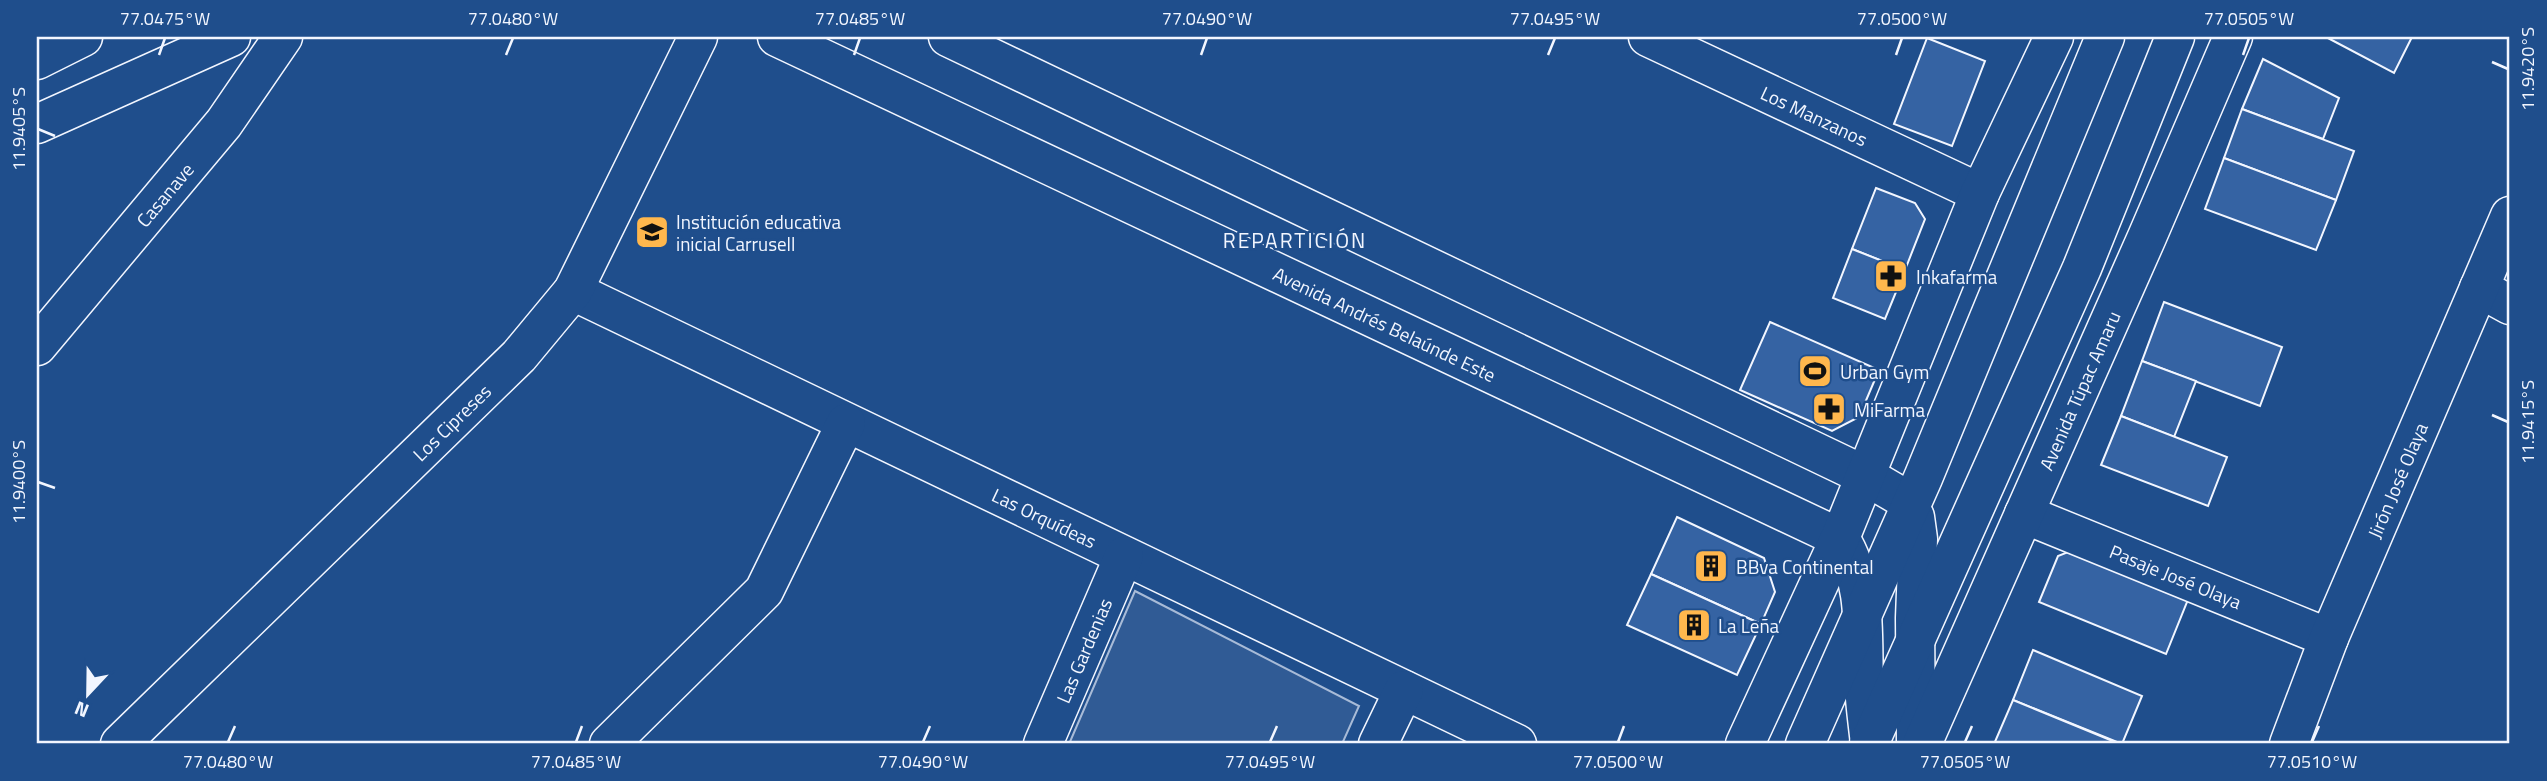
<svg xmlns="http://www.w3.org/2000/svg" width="2547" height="781" font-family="'Titillium Web',sans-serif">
	<rect width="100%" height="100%" fill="#1f4e8c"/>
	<path fill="#305b95" stroke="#a8bbd7" stroke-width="2" d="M1135,591L1359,706L1342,744H1069Z"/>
	<g fill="#3563a3" stroke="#f2f6ff" stroke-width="2">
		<path d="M2326,37H2412L2394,73Z"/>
		<path d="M1927,38L1985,61L1952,146L1894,124Z"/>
		<path d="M2263,59L2339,98L2323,139L2242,109Z"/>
		<path d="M2242,109L2354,151L2336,200L2224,158Z"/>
		<path d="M2224,158L2336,200L2316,250L2205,209Z"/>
		<path d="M1876,188L1915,203L1925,219L1905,270L1852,249Z"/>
		<path d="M1852,249L1905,270L1885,319L1833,298Z"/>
		<path d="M2164,302L2282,347L2260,406L2142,361Z"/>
		<path d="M1770,322L1879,370L1859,417L1832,431L1740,390Z"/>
		<path d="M2142,361L2196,381L2174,437L2121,416Z"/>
		<path d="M2121,416L2227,457L2208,506L2101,465Z"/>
		<path d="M1677,517L1764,558L1775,592L1761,624L1651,574Z"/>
		<path d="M2073,550L2189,597L2166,654L2039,602L2058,556Z"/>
		<path d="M1651,574L1761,624L1737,675L1627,625Z"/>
		<path d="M2033,650L2142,696L2122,744L2013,700Z"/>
		<path d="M2013,700L2120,744H1994Z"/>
	</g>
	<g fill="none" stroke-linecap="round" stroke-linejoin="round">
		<g stroke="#f2f6ff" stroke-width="41">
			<g id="minor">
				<path id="s1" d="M777,37L1840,538C1868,583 1862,634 1864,685C1865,705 1868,725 1870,744"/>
				<path d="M948,37L1864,475L1905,499L1915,517L1918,539L1915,618L1916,744"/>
				<path id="s2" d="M1648,37L1980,193"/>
				<path d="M37,60L83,37"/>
				<path d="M37,124L231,37"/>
				<path d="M2479,288L2510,305"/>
				<path id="s3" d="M573,291L1517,744"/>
				<path id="s4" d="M37,346L224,123L283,37"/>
				<path id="s5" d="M2024,514L2329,638"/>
				<path id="s6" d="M120,744L519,356L573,291L698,37"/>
				<path d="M609,744L764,591L846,423"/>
				<path id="s7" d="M1043,744L1124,556"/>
				<path d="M1378,744L1404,690"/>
				<path id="s8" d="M2289,744L2329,638L2510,216"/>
			</g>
		</g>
		<g stroke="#f2f6ff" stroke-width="41">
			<g id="major">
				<path d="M1745,744L1840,538L1980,193L2054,37"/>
				<path id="s9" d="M1922,744L2147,237L2233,37"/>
			</g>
		</g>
		<g stroke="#f2f6ff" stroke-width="41">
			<g id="highway">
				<path d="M1805,744L1923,478L2105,37"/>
				<path d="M1869,744L2082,268L2175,37"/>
			</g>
		</g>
		<use href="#minor" stroke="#1f4e8c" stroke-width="38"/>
		<use href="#major" stroke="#1f4e8c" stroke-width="38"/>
		<use href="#highway" stroke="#1f4e8c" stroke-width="38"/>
	</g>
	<path fill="none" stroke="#f2f6ff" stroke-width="2.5" d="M159,55L165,38M506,55L513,38M854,55L860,38M1201,55L1207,38M1548,55L1555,38M1896,55L1902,38M2243,55L2249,38M2492,62L2508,69M38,129L55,136M2492,415L2508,422M38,482L55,488M228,742L235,726M576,742L582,726M923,742L930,726M1270,742L1277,726M1618,742L1624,726M1965,742L1972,726M2312,742L2319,726"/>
	<defs>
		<g id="school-square" transform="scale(1.75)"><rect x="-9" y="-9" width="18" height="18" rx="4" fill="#ffb74d" stroke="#1f4e8c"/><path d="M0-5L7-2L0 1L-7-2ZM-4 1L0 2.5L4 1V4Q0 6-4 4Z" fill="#111"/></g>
		<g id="pharmacy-square" transform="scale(1.75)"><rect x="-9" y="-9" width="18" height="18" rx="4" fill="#ffb74d" stroke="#1f4e8c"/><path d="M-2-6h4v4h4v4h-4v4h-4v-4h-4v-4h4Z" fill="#111"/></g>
		<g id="stadium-square" transform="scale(1.75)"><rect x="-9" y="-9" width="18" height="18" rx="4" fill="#ffb74d" stroke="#1f4e8c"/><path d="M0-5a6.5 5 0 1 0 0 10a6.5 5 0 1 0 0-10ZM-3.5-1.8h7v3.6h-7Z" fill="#111"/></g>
		<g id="building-square" transform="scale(1.75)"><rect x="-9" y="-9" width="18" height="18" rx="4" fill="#ffb74d" stroke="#1f4e8c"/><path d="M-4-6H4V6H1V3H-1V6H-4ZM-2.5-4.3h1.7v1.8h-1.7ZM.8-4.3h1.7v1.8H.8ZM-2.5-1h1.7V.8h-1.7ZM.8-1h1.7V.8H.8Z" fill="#111"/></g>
	</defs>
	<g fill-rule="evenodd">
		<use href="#school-square" x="652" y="232"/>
		<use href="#pharmacy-square" x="1891" y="276"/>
		<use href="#stadium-square" x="1815" y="371"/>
		<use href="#pharmacy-square" x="1829" y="409"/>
		<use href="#building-square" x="1711" y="566"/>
		<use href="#building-square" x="1694" y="625"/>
	</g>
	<g text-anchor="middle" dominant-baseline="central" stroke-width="5" stroke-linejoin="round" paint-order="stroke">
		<g font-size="19" fill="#f2f6ff" stroke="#1f4e8c">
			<text stroke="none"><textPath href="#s2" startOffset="184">Los Manzanos</textPath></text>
			<text stroke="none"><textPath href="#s4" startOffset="198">Casanave</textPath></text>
			<text stroke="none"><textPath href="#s1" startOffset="672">Avenida Andrés Belaúnde Este</textPath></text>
			<text stroke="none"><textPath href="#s9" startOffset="387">Avenida Túpac Amaru</textPath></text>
			<text stroke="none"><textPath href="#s6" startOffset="462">Los Cipreses</textPath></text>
			<text stroke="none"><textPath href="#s8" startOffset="285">Jirón José Olaya</textPath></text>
			<text stroke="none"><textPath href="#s3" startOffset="523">Las Orquídeas</textPath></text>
			<text stroke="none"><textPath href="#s5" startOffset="164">Pasaje José Olaya</textPath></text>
			<text stroke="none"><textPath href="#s7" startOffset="102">Las Gardenias</textPath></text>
		</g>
		<g font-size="19" fill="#f2f6ff" stroke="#1f4e8c" text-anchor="start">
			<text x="676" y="221">Institución educativa<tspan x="676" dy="22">inicial Carrusell</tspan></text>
			<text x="1916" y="276">Inkafarma</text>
			<text x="1840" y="371">Urban Gym</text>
			<text x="1854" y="409">MiFarma</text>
			<text x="1736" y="566">BBva Continental</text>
			<text x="1718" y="625">La Leña</text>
		</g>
		<g font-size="21" letter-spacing="2" fill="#f2f6ff" stroke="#1f4e8c">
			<text x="1295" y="240">REPARTICIÓN</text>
		</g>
	</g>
	<rect width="2547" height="781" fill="none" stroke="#1f4e8c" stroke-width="77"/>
	<g transform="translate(88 694) rotate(202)" stroke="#1f4e8c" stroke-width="5" paint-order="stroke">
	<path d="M0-5L12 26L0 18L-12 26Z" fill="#f2f6ff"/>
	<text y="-10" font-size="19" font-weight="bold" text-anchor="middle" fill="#f2f6ff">N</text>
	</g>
	<rect x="38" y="38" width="2470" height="704" fill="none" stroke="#f2f6ff" stroke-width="2.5"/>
	<g font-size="18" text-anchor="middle" fill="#f2f6ff">
		<text x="165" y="25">77.0475°W</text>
		<text x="513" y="25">77.0480°W</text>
		<text x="860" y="25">77.0485°W</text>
		<text x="1207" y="25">77.0490°W</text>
		<text x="1555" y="25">77.0495°W</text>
		<text x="1902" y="25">77.0500°W</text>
		<text x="2249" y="25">77.0505°W</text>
		<text transform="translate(2528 69) rotate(-90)" y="6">11.9420°S</text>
		<text transform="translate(19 129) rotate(-90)" y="6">11.9405°S</text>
		<text transform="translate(2528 422) rotate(-90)" y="6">11.9415°S</text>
		<text transform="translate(19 482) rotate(-90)" y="6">11.9400°S</text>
		<text x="228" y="768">77.0480°W</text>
		<text x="576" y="768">77.0485°W</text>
		<text x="923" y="768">77.0490°W</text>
		<text x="1270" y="768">77.0495°W</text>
		<text x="1618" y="768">77.0500°W</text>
		<text x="1965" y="768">77.0505°W</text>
		<text x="2312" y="768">77.0510°W</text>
	</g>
</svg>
